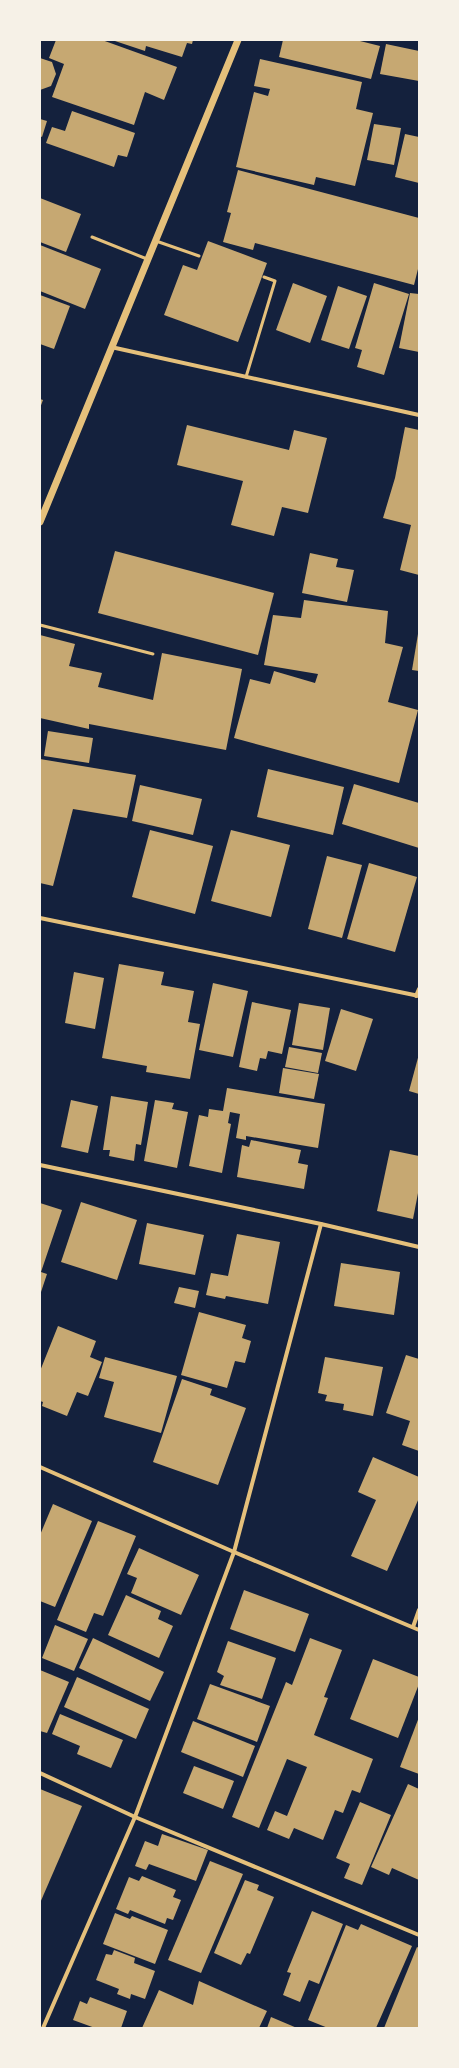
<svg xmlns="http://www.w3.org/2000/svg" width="459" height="2068" font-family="Inter,sans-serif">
	<rect width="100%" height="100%" fill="#14213d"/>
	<g fill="#c6a872">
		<path d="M56,40H102L177,67L164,100L145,92L134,125L52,97L64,64L49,58Z"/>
		<path d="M112,40H193L192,44L187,43L182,57L146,46L145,51Z"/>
		<path d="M283,40H356L380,46L371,79L279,57Z"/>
		<path d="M386,44L419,51V81L380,74Z"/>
		<path d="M40,58L52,62L56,74L51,86L40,90Z"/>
		<path d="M260,59L362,82L356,109L373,113L355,186L316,177L314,185L236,167L254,92L268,96L270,89L254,86Z"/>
		<path d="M72,111L135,133L127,157L118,155L114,167L46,143L52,127L65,131Z"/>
		<path d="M40,119L47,121L42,137L40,136Z"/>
		<path d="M374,124L401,128L394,165L367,160Z"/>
		<path d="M405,134L419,137V183L395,177Z"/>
		<path d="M238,170L419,218V265L414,285L255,243L253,250L223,242L231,213L227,212Z"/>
		<path d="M40,198L81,214L66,252L40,242Z"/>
		<path d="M208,241L267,263L238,342L164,315L183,265L197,270Z"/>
		<path d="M40,245L101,269L85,309L40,291Z"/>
		<path d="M293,283L327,296L310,343L276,330Z"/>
		<path d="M374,283L409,294L384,375L357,367L362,350L355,348Z"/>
		<path d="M338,286L367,296L349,349L321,340Z"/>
		<path d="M410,293L419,294V352L399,348Z"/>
		<path d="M40,295L70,306L54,349L40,344Z"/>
		<path d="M40,399L43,400L40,408Z"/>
		<path d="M187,425L289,450L294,430L327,438L308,513L282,507L274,536L231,525L243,481L177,465Z"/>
		<path d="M405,427L419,430V575L400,570L411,525L383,518L395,478Z"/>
		<path d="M115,551L274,593L258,655L98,613Z"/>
		<path d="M310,553L338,559L336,567L354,570L347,602L302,593Z"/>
		<path d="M304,600L388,611L385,643L403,647L388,702L418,710L399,783L234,738L250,679L270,684L274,671L315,683L318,674L264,665L273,615L301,618Z"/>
		<path d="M418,634H419V671L412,670Z"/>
		<path d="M40,635L75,644L69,666L102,673L98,687L153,700L162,653L242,669L226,750L89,724V729L40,718Z"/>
		<path d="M48,731L93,738L89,763L44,756Z"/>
		<path d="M40,759L136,775L127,818L73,809L53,886L40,883Z"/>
		<path d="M268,769L344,787L333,835L257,817Z"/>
		<path d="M354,784L419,803V848L342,824Z"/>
		<path d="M140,785L202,799L193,835L132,821Z"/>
		<path d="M150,830L213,846L195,914L132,897Z"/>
		<path d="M231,830L290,845L271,917L211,901Z"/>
		<path d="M327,856L362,865L342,938L308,929Z"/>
		<path d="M369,863L417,877L395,952L347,939Z"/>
		<path d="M119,964L164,972L161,985L194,991L188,1022L200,1024L190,1079L146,1072L147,1066L102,1058Z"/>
		<path d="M74,972L104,978L95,1029L65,1023Z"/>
		<path d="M213,983L248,991L233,1057L199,1050Z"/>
		<path d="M252,1002L291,1010L282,1054L268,1051L266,1059L260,1058L257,1071L239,1067Z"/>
		<path d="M299,1003L330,1008L323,1050L292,1045Z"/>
		<path d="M341,1009L373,1019L356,1071L325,1061Z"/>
		<path d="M289,1047L322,1053L318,1073L285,1067Z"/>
		<path d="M419,1054V1094L409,1091Z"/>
		<path d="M283,1068L319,1074L314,1099L279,1093Z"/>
		<path d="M227,1088L325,1104L318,1148L246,1136V1140L236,1138L240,1114L230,1112L228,1123L231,1124L222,1173L189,1166L199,1115L208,1117L209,1109L223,1111Z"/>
		<path d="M111,1096L148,1102L141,1145L136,1144L134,1161L109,1156L110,1150H103Z"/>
		<path d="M71,1100L98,1106L88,1153L61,1147Z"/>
		<path d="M155,1100L174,1103L172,1109L188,1112L177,1168L144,1161Z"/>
		<path d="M251,1140L301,1150L298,1163L308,1165L304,1189L237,1177L242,1145L249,1147Z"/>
		<path d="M390,1150L419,1156V1188L413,1219L377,1211Z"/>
		<path d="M81,1202L137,1220L117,1280L61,1262Z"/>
		<path d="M40,1203L62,1210L41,1272L47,1274L40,1295Z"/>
		<path d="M147,1223L204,1235L195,1275L139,1264Z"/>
		<path d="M237,1234L280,1242L268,1304L226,1296L225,1299L206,1295L211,1273L228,1276Z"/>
		<path d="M341,1263L400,1272L394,1315L334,1306Z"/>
		<path d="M179,1287L199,1291L195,1308L174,1303Z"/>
		<path d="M199,1312L246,1325L242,1338L251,1341L245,1363L235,1361L227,1388L181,1375Z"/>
		<path d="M58,1326L96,1341L90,1357L102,1362L88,1396L77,1392L67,1416L42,1406L43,1402L40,1401V1371Z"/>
		<path d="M406,1355L419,1359V1451L402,1445L410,1421L386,1413Z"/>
		<path d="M105,1357L177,1376L161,1433L104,1417L114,1382L99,1378Z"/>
		<path d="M325,1357L383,1367L373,1416L343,1410L344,1404L325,1401L327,1395L318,1393Z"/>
		<path d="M182,1379L212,1389L210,1395L246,1408L218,1485L153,1462Z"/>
		<path d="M373,1457L419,1477V1498L387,1571L351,1556L376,1500L358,1492Z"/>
		<path d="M53,1504L92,1521L55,1607L40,1601V1535Z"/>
		<path d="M98,1521L136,1536L103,1616L94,1613L86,1632L57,1620Z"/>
		<path d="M139,1548L199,1575L181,1615L131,1593L137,1578L127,1574Z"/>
		<path d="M244,1590L309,1614L295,1652L230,1629Z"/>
		<path d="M126,1595L161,1611L158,1619L173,1626L159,1658L108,1635Z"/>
		<path d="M55,1625L88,1639L74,1671L42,1658Z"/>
		<path d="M93,1638L164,1672L150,1701L79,1668Z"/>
		<path d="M310,1638L342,1650L324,1697L328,1698L314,1735L373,1759L360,1793L352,1790L343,1813L335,1810L323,1840L294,1828L289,1839L267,1830L275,1811L287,1816L307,1767L287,1759L259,1828L232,1817L286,1682L292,1685Z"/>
		<path d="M228,1641L276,1658L262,1699L220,1685L224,1676L217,1672Z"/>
		<path d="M373,1659L419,1677V1684L398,1738L350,1719Z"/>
		<path d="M40,1670L69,1682L47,1733L40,1731Z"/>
		<path d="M77,1677L149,1709L136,1739L64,1707Z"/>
		<path d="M210,1684L270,1706L257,1742L197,1719Z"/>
		<path d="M60,1714L123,1740L111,1768L77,1754L80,1746L52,1734Z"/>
		<path d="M419,1717V1774L400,1767Z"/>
		<path d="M193,1721L255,1746L243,1777L181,1752Z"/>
		<path d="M194,1766L234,1781L223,1809L183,1793Z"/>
		<path d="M408,1784L419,1789V1880L392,1868L389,1875L371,1867Z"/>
		<path d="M40,1789L82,1806L40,1903Z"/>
		<path d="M360,1802L391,1815L362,1885L344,1878L350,1864L336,1858Z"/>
		<path d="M162,1834L208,1850L196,1881L149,1864L146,1870L135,1866L145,1841L158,1846Z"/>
		<path d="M210,1861L243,1874L201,1973L168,1960Z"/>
		<path d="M142,1876L176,1890L173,1897L181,1900L173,1920L167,1918L165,1924L130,1910L128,1914L116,1909L129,1877L139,1881Z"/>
		<path d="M245,1880L259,1885L257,1890L274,1897L250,1954L247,1953L241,1965L214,1953Z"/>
		<path d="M312,1911L343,1924L319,1984L309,1980L300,2002L283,1995L291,1973L287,1972Z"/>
		<path d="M115,1913L130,1919L132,1916L168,1930L155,1964L103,1944Z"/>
		<path d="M361,1924L412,1946L376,2028H328L308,2020L346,1925L358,1930Z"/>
		<path d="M417,1947L419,1948V2028H384Z"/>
		<path d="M114,1950L135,1958L134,1963L155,1971L145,1999L131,1994L130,1999L117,1994L119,1989L96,1980L106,1954L112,1955Z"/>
		<path d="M199,1981L267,2011L259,2028H142L159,1990L193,2005Z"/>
		<path d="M90,1997L127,2011L121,2028H95L73,2020L80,2001L87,2004Z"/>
		<path d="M271,2017L297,2028H267Z"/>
	</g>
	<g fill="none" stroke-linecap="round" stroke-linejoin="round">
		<g stroke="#e5c07b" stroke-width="3">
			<path d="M92,237L147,259"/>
			<path d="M156,241L199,256"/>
			<path d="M246,377L275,281L264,277"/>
			<path d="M40,625L153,654"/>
		</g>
		<g stroke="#e5c07b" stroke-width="4">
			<path d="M111,347L419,415"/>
			<path d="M40,918L419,996"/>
			<path d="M416,996L419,989"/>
			<path d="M40,1165L321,1224L419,1247"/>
			<path d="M40,1467L234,1552L419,1630"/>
			<path d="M413,1627L419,1610"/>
			<path d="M40,1773L135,1817L419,1935"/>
			<path d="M43,2028L135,1817L234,1552L321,1224"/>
		</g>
		<path stroke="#e5c07b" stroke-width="7" d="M40,522L238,40"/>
	</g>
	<rect width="459" height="2068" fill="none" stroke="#f6f1e7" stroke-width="82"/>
</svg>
